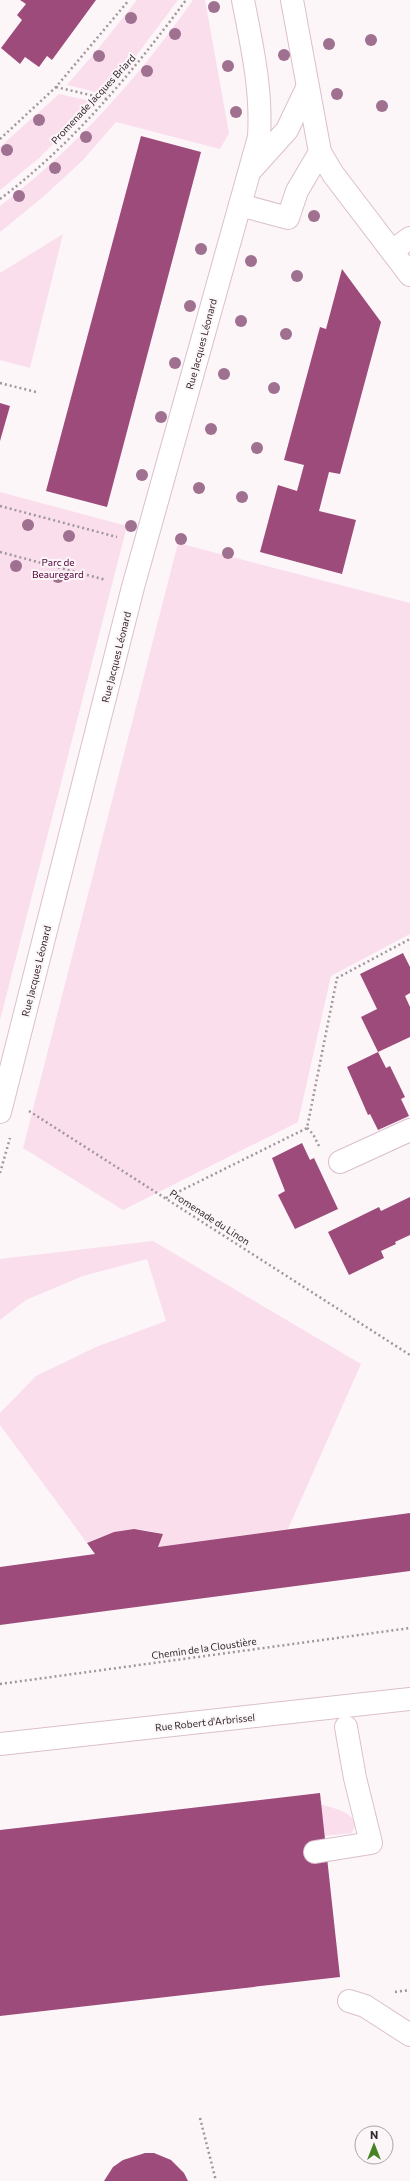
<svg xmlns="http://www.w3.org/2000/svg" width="410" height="2181" font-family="Commissioner,sans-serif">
	<rect width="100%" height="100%" fill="#fcf6f9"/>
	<g fill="#fadeec">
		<path d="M137,0H178L130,64L104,94L67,85L98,49Z"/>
		<path d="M193,0H205L229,133L220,149L116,122L82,161L44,196L0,232V206C75,149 139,77 193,0Z"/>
		<path d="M59,94L96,102L38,159L0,190V147Z"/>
		<path d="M63,234L30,368L0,360V273Z"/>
		<path d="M0,492L127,526L0,1020Z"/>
		<path d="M178,543L410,603V934L331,976L298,1122L123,1210L23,1148Z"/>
		<path d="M153,1241L361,1364L288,1529L158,1547L163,1534C136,1526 112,1530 87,1543L0,1425V1413L36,1376L96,1347L166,1321L147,1259L83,1276L26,1300L0,1320V1259Z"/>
		<path d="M313,1803C326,1806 365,1812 352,1833L306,1838Z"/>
	</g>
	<g fill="#9d4b7a">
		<path d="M20,0H96L52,60L47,56L39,67L25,57L20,64L1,48L22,20L17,15L26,4Z"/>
		<path d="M141,136L201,152L107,507L46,491Z"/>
		<path d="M342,269L381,322L340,474L329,472L319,511L356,520L342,574L260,552L278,485L297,491L304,465L284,460L320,327L326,329Z"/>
		<path d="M0,403L10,406L0,441Z"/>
		<path d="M403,953L410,967V993L405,996L410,1007V1037L378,1052L361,1017L377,1009L360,974Z"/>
		<path d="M378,1052L386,1068L390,1066L405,1097L401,1099L409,1116L378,1130L370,1114L368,1115L347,1067Z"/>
		<path d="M302,1143L310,1160L314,1158L338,1209L295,1229L278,1195L285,1191L272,1158Z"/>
		<path d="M410,1197V1235L395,1242L396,1244L381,1251L384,1258L349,1275L328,1232L379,1207L381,1211Z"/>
		<path d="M410,1513V1571L0,1625V1567L95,1554L87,1543L114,1532L134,1529L163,1534L158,1547Z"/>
		<path d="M320,1793L340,1977L0,2016V1830Z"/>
		<path d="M145,2153H154L171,2160L184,2173L188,2181H104L113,2167L123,2160Z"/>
	</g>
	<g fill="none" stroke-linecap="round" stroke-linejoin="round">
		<g stroke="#dbbfcd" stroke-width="24">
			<g id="minor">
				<path d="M320,152L333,174L410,275"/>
				<path d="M251,170L287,130L307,88"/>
				<path d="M240,205L288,218L297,191L320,152L292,0"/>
				<path d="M392,251L410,238"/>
				<path d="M0,1112L133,587L259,137C262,90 252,46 243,0"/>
				<path d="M340,1162L410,1130"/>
				<path d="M0,1744L410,1699"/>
				<path d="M315,1852L371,1843L355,1778L346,1727"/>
				<path d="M349,2001L365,2006L410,2035"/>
			</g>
		</g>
		<g stroke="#9f979b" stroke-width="2.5" stroke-dasharray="2 3" stroke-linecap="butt">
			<path d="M56,87L107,99"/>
			<path d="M0,139L56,87L129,0"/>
			<path d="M0,199C73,144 132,73 186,0"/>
			<path d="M0,383L36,392"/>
			<path d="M0,506L117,537"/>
			<path d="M0,552L106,580"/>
			<path d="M29,1111L410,1355"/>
			<path d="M307,1128L313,1134L319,1146"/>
			<path d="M0,1173L10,1138"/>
			<path d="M166,1198L307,1128L337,978L410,939"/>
			<path d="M0,1684L410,1628"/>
			<path d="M395,1992L410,1990"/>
			<path d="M200,2118L216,2181"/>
		</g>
		<use href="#minor" stroke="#fff" stroke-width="22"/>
	</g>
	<g fill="#9f708f">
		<circle cx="214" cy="7" r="6"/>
		<circle cx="131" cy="18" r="6"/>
		<circle cx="175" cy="34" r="6"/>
		<circle cx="371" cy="40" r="6"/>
		<circle cx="329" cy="44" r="6"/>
		<circle cx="284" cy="55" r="6"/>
		<circle cx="99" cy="56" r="6"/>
		<circle cx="228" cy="66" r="6"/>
		<circle cx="147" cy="71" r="6"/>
		<circle cx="337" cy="94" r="6"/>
		<circle cx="382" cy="106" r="6"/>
		<circle cx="236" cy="112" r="6"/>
		<circle cx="39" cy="120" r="6"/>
		<circle cx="86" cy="137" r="6"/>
		<circle cx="7" cy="150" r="6"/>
		<circle cx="55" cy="168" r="6"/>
		<circle cx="19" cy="196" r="6"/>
		<circle cx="314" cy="216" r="6"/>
		<circle cx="201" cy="249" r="6"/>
		<circle cx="251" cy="261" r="6"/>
		<circle cx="297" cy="276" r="6"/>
		<circle cx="190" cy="306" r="6"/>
		<circle cx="241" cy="321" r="6"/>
		<circle cx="286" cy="334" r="6"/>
		<circle cx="175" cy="363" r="6"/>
		<circle cx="224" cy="374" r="6"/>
		<circle cx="274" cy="388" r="6"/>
		<circle cx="161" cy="417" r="6"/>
		<circle cx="211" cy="429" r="6"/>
		<circle cx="257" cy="448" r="6"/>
		<circle cx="142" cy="475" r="6"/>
		<circle cx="199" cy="488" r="6"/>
		<circle cx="242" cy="497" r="6"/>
		<circle cx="28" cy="525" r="6"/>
		<circle cx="131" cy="526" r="6"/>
		<circle cx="69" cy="536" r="6"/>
		<circle cx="181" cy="539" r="6"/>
		<circle cx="228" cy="553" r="6"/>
		<circle cx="16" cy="566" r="6"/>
		<circle cx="58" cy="577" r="6"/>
	</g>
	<g text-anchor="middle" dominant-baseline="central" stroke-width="4" stroke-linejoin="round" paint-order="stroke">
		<g font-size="10" fill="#31262c" stroke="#fcf6f9">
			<text transform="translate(93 99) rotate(-47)">Promenade Jacques Briard</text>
			<text transform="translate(201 344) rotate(-75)">Rue Jacques Léonard</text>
			<text transform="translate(116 657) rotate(-76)">Rue Jacques Léonard</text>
			<text transform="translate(36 971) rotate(-76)">Rue Jacques Léonard</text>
			<text transform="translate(210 1217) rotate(33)">Promenade du Linon</text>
			<text transform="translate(204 1648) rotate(-8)">Chemin de la Cloustière</text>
			<text transform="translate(205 1722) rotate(-6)">Rue Robert d'Arbrissel</text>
		</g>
		<g font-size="10" fill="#530238" stroke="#fcf6f9">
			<text x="58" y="562">Parc de<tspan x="58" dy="12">Beauregard</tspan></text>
		</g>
	</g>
	<g transform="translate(374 2145)"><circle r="19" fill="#fcf6f9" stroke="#aba3a7"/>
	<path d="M0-3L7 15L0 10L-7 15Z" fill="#468423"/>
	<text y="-6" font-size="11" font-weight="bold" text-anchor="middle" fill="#31262c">N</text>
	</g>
</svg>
